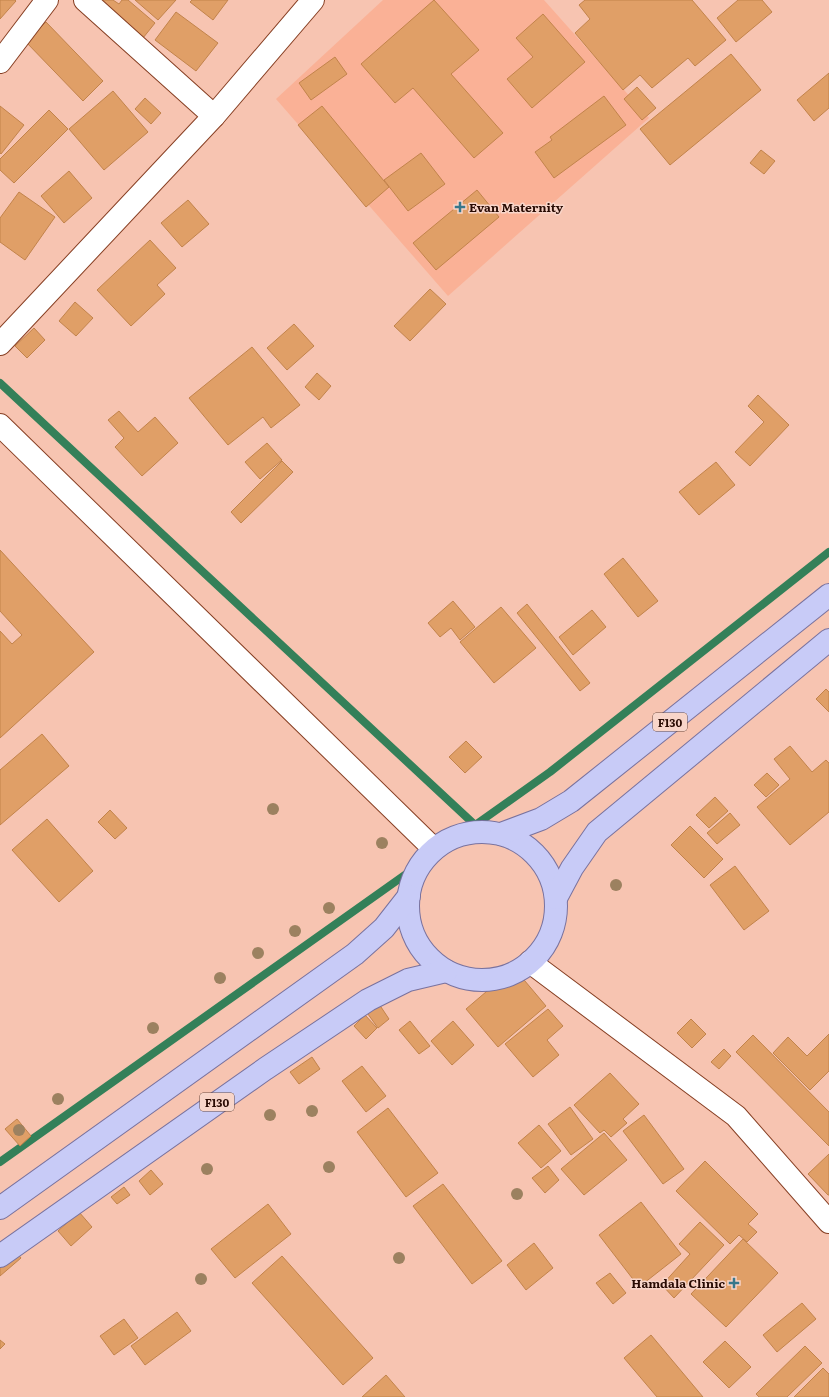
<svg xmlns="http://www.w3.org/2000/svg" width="829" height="1397" font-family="Literata,serif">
	<rect width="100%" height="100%" fill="#f7c4b1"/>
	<path fill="#fab196" d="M383,0H544L649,118L448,296L276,99Z"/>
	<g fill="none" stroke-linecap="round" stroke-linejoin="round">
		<g stroke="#348059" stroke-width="8">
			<path d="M0,383L475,825"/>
			<path d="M0,1162L550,772L829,552"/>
		</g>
	</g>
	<g fill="#e09f67" stroke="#c2834b">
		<path d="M0,0H15L16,1L0,19Z"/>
		<path d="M90,0H113L119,4L122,0H128L155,23L139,43Z"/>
		<path d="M135,0H176L158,20Z"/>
		<path d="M192,0H228L213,20L190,2Z"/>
		<path d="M434,0L479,50L451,74L503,133L474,158L413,88L395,103L361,64Z"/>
		<path d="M585,0H692L726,40L695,66L688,58L652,88L640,75L623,90L575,33L590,19L579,5Z"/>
		<path d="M738,0H762L772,12L736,42L717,18Z"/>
		<path d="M176,12L218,43L196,71L155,40Z"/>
		<path d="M543,14L585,62L532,108L507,79L533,57L516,38Z"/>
		<path d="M46,22L103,81L83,101L26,42Z"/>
		<path d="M731,54L761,90L670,165L640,129Z"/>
		<path d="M335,57L347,74L311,100L299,83Z"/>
		<path d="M829,73V108L814,121L797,100Z"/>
		<path d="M637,87L656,108L642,120L624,99Z"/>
		<path d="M113,91L148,132L104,170L69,129Z"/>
		<path d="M604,96L626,125L554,178L535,152L552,140L550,137Z"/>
		<path d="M145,98L161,113L151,124L135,109Z"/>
		<path d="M0,106L24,125L1,154L0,153Z"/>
		<path d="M322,106L389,187L366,207L298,125Z"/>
		<path d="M49,110L68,129L14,183L0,170V159Z"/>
		<path d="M761,150L775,161L764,174L750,163Z"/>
		<path d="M421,153L445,184L408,211L384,180Z"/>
		<path d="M69,171L92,198L64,223L41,196Z"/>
		<path d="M477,190L499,217L436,270L413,243Z"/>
		<path d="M19,192L55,217L25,260L0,242V218Z"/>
		<path d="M188,200L209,224L182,247L161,223Z"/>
		<path d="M150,240L176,268L157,285L165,294L131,326L97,290Z"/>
		<path d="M430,289L446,304L410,341L394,326Z"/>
		<path d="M75,302L93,318L76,336L59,321Z"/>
		<path d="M294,324L314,346L287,370L267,348Z"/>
		<path d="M34,328L45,340L27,358L15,346Z"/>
		<path d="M252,347L300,405L271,428L263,417L228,445L189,398Z"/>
		<path d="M317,373L331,386L319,400L305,387Z"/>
		<path d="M758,395L789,425L750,466L735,452L764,422L748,406Z"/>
		<path d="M119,411L138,432L155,417L178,443L142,476L115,447L124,438L108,420Z"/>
		<path d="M267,443L282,460L260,479L245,462Z"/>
		<path d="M282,461L293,472L241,523L231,512Z"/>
		<path d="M716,462L735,485L699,515L679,492Z"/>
		<path d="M0,550L94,652L0,738V631L12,644L22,635L0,611Z"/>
		<path d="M623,558L658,601L638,617L604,574Z"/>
		<path d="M453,601L475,627L460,640L451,628L440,637L428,623Z"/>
		<path d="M527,604L590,683L580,691L517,613Z"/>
		<path d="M501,607L536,648L494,683L460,642Z"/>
		<path d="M592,610L606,627L573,655L559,637Z"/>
		<path d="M826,689L829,692V712L816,699Z"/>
		<path d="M42,734L69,766L0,825V770Z"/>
		<path d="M466,741L482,757L465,773L449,757Z"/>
		<path d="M790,746L812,772L826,760L829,763V812L790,845L757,807L790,779L774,759Z"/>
		<path d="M767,773L779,785L766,797L754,785Z"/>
		<path d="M715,797L728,811L709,828L696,815Z"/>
		<path d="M110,810L127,828L115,839L98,822Z"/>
		<path d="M730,813L740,825L717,844L707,833Z"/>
		<path d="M47,819L93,871L59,902L12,850Z"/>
		<path d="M690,826L723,859L704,878L671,845Z"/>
		<path d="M735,866L769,911L744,930L710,885Z"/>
		<path d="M514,968L546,1006L498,1047L466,1009Z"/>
		<path d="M377,1001L389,1019L378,1028L365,1010Z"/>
		<path d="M548,1009L563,1026L547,1040L559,1055L533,1077L505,1044Z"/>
		<path d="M365,1015L377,1028L366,1039L354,1026Z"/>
		<path d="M691,1019L706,1034L692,1048L677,1033Z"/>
		<path d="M410,1021L430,1046L419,1054L399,1030Z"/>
		<path d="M453,1021L474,1045L452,1065L431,1041Z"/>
		<path d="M829,1034V1071L810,1090L773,1053L788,1037L807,1056Z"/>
		<path d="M753,1035L829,1112V1146L736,1052Z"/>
		<path d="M724,1049L731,1056L719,1069L711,1062Z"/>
		<path d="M312,1057L320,1069L299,1084L290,1072Z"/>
		<path d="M362,1066L386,1096L366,1112L342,1081Z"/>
		<path d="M610,1073L639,1104L623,1119L627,1123L611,1137L604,1130L600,1133L574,1105Z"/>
		<path d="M570,1107L593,1139L571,1155L548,1124Z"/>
		<path d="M388,1108L438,1173L406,1197L357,1132Z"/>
		<path d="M644,1115L684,1169L663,1184L623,1131Z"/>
		<path d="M17,1119L31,1136L20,1146L5,1129Z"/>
		<path d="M539,1125L561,1151L541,1168L518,1143Z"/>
		<path d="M604,1133L627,1160L584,1195L561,1169Z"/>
		<path d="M829,1154V1195H828L808,1174Z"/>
		<path d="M705,1161L758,1214L748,1224L757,1232L747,1242L739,1235L730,1244L676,1191Z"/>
		<path d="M548,1166L559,1180L545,1193L532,1178Z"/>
		<path d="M151,1170L163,1184L150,1195L139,1181Z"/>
		<path d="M443,1184L502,1261L472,1284L413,1206Z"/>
		<path d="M124,1187L130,1195L117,1204L111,1197Z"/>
		<path d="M641,1202L681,1254L639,1287L599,1235Z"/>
		<path d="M268,1204L291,1234L235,1278L211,1249Z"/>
		<path d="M79,1212L92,1227L71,1246L58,1231Z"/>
		<path d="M700,1222L724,1245L674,1298L662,1285L690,1254L679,1244Z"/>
		<path d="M743,1239L778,1273L726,1327L691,1294Z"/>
		<path d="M534,1243L553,1268L526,1290L507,1265Z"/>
		<path d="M10,1245L21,1258L0,1276V1254Z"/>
		<path d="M282,1256L373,1358L343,1385L252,1283Z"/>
		<path d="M610,1273L626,1293L613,1304L596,1283Z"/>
		<path d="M802,1303L816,1319L777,1352L763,1335Z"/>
		<path d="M177,1312L191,1331L145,1365L131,1346Z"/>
		<path d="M124,1319L138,1338L114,1355L100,1336Z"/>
		<path d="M651,1335L703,1397H657L624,1358Z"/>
		<path d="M0,1340L5,1344L0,1349Z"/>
		<path d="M725,1341L751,1367L729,1388L703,1362Z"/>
		<path d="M805,1346L822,1363L787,1397H759L756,1394Z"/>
		<path d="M823,1368L829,1374V1397H794Z"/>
		<path d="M386,1375L405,1397H362Z"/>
	</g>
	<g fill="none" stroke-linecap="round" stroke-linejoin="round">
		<g stroke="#873f23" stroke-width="24">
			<g id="minor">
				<path d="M85,0L214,116"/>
				<path d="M0,62L47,0"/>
				<path d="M0,344L214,116L313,0"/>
				<path d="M0,425L434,849"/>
				<path d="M530,962L736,1116L829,1222"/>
			</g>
		</g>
		<g stroke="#79729e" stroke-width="24">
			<g id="major">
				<circle cx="482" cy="906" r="74"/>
				<path d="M501,834L541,819L571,801L829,595"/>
				<path d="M556,898L572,868L597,832L829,640"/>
				<path d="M0,1208L355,954L384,928L409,896"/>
				<path d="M0,1256L265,1069L368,1000L408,980L446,971"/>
			</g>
		</g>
		<use href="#minor" stroke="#fff" stroke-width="22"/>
		<use href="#major" stroke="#c8cbf7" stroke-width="22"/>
	</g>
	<g fill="#9c8160">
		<circle cx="273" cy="809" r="6"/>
		<circle cx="382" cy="843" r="6"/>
		<circle cx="616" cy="885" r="6"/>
		<circle cx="329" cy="908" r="6"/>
		<circle cx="295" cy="931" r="6"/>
		<circle cx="258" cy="953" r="6"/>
		<circle cx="220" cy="978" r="6"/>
		<circle cx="153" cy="1028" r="6"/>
		<circle cx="58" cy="1099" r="6"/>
		<circle cx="312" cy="1111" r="6"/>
		<circle cx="270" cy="1115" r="6"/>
		<circle cx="19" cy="1130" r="6"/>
		<circle cx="329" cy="1167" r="6"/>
		<circle cx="207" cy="1169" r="6"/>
		<circle cx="517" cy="1194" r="6"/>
		<circle cx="399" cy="1258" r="6"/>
		<circle cx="201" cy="1279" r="6"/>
	</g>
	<g fill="#37778b" stroke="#f8d5c9" stroke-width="1.5">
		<path d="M458 201h4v4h4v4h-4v4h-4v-4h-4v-4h4z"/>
		<path d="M732 1277h4v4h4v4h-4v4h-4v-4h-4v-4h4z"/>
	</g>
	<g text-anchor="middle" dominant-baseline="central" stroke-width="3" stroke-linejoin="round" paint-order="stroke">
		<g fill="#f8d5c9" stroke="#67483e" stroke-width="1">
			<rect x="653" y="713" width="34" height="18" rx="3"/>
			<rect x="200" y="1093" width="34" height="18" rx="3"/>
		</g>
		<g font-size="11" font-weight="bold" fill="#290b03">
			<text x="670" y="722">F130</text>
			<text x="217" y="1102">F130</text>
		</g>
		<g font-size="12" font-weight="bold" fill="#290b03" stroke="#f8d5c9" text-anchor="start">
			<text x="469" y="207">Evan Maternity</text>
			<text x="725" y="1283" text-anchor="end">Hamdala Clinic</text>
		</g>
	</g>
</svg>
